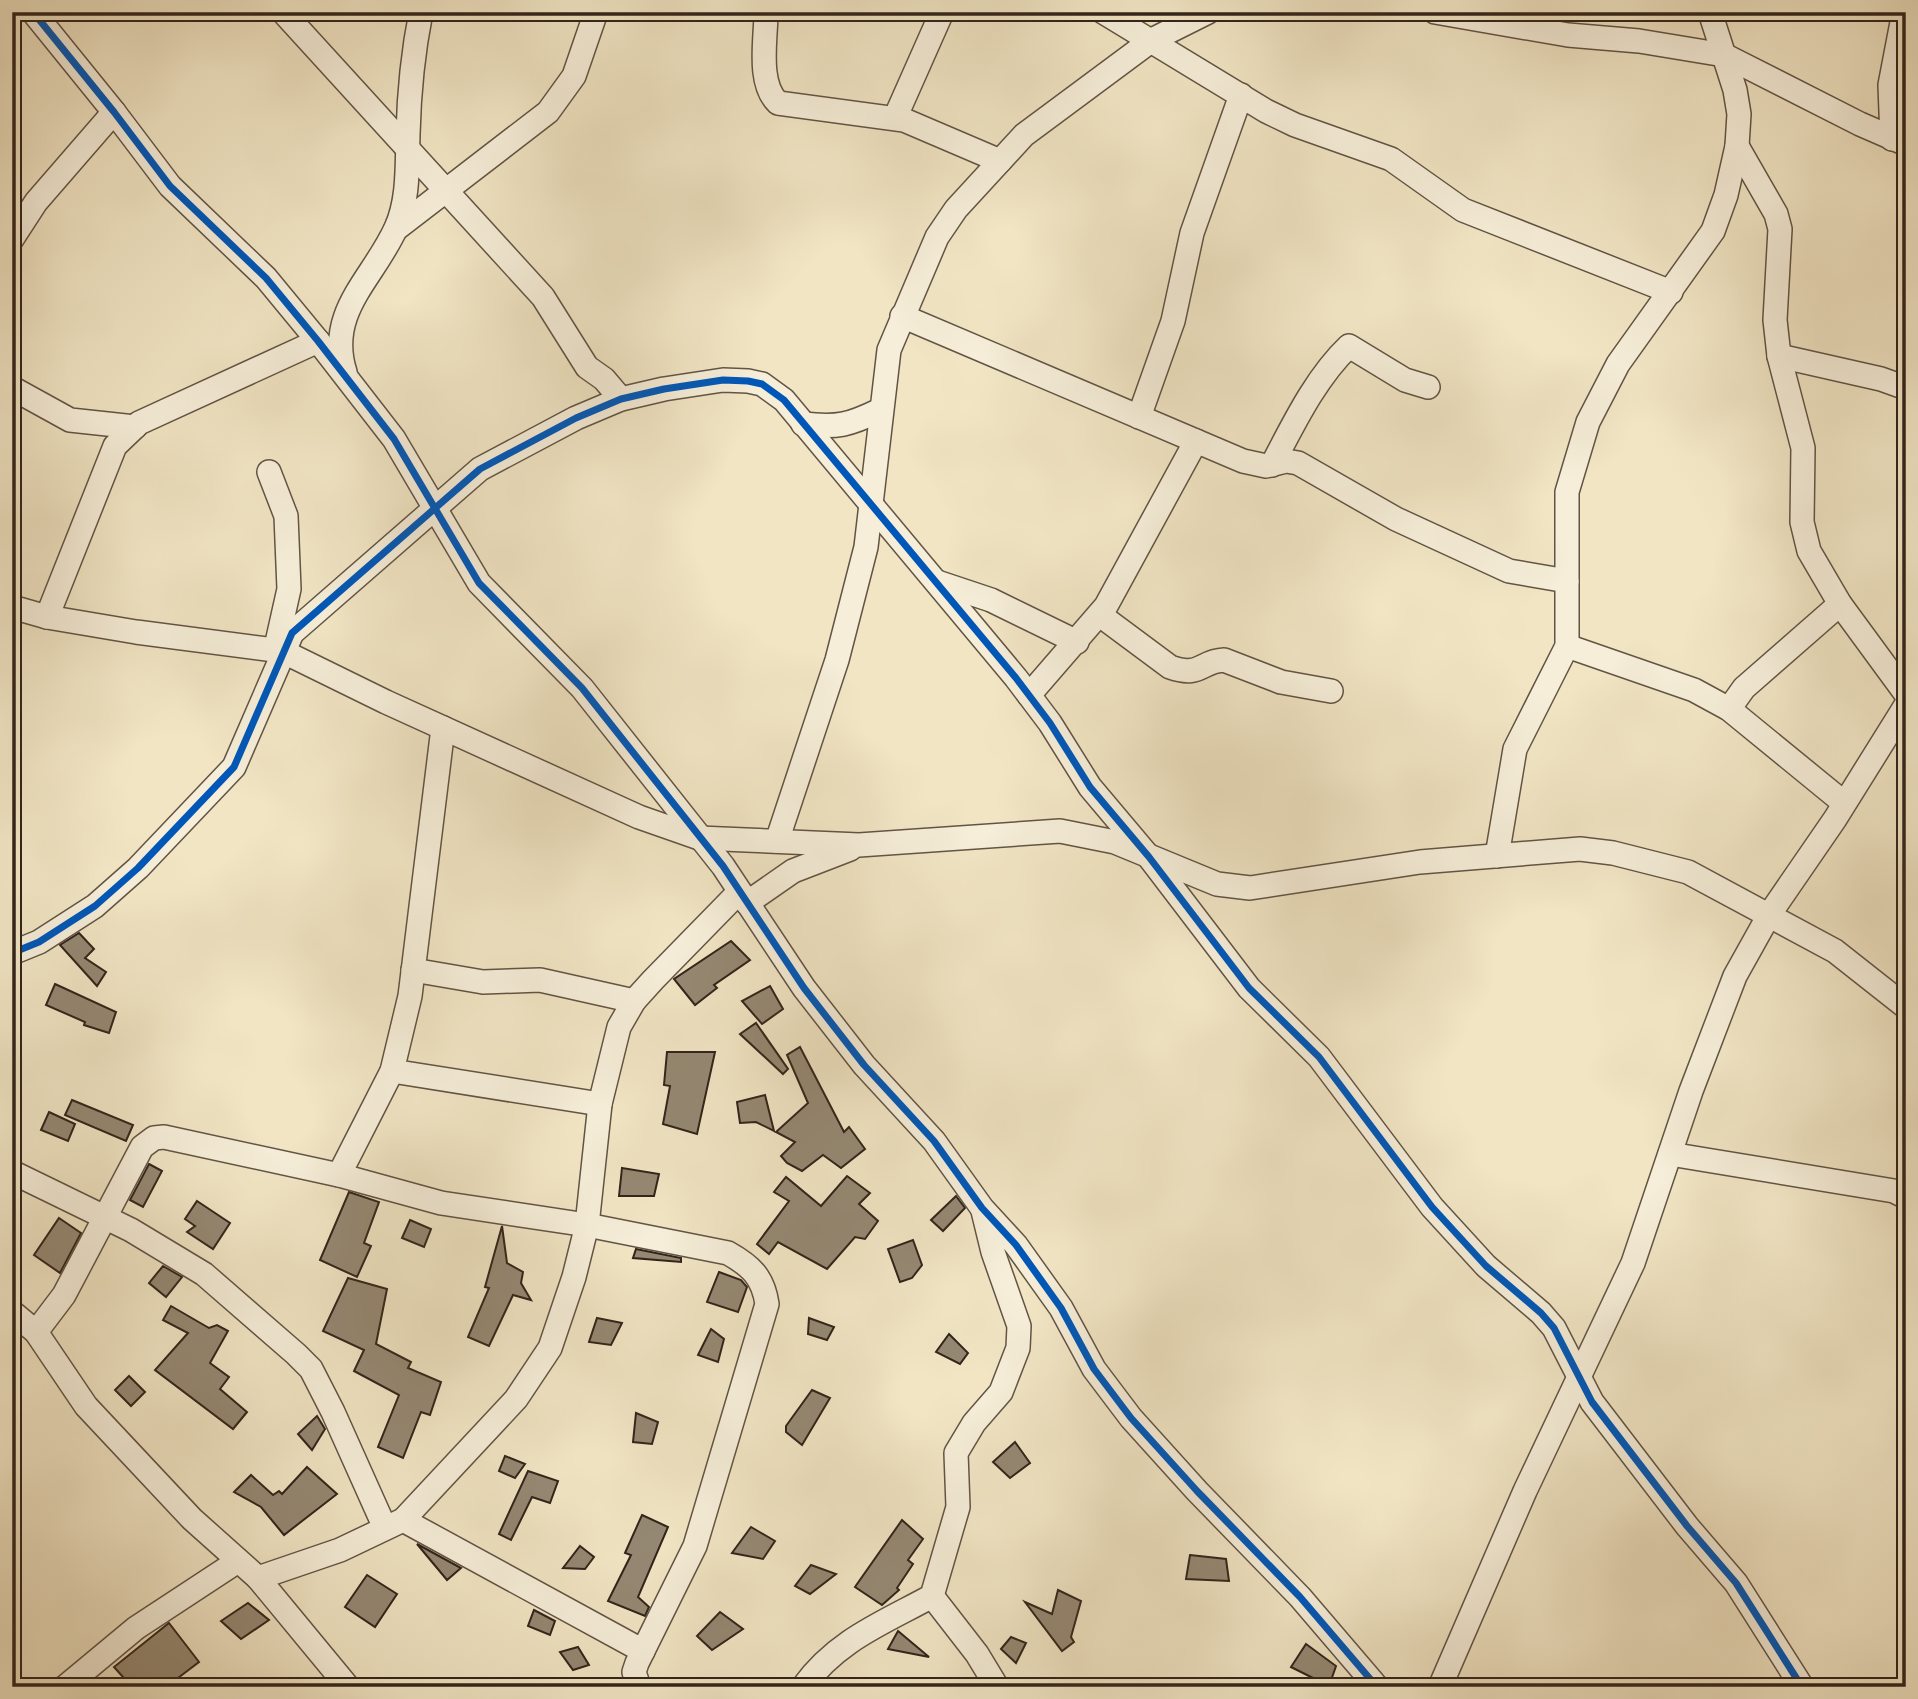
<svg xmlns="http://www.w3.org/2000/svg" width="1918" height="1699" font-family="'Old Standard TT',serif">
	<rect width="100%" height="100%" fill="#f1e5c4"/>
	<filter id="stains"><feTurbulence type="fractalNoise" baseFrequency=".00286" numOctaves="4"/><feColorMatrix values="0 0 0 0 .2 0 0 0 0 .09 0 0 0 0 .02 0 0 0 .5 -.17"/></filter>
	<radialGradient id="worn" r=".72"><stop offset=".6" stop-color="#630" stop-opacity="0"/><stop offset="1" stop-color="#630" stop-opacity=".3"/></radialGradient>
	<g fill="#958873" stroke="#32241b" stroke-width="2">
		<path d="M79,933L94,949L85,958L106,972L97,986L60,945Z"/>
		<path d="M731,941L750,960L714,985L717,988L695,1005L674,979Z"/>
		<path d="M55,984L116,1012L109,1033L84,1025L85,1022L46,1005Z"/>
		<path d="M770,986L783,1009L762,1024L742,1001Z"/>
		<path d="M756,1023L788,1069L783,1074L740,1034Z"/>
		<path d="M800,1047L844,1132L849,1127L865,1149L841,1168L823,1155L802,1171L787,1163L781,1156L795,1142L776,1132L808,1103L787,1055Z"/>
		<path d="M667,1052H715L697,1134L663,1124L670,1086L664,1085Z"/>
		<path d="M765,1095L774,1131L756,1122L740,1123L737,1102Z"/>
		<path d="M72,1100L133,1125L126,1141L65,1115Z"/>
		<path d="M49,1112L75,1124L68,1141L41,1130Z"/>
		<path d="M149,1164L162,1171L143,1207L130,1200Z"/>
		<path d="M622,1168L659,1174L654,1196H619Z"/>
		<path d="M847,1176L870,1193L859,1204L878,1221L865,1239L855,1237L827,1269L778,1242L769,1254L757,1244L789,1201L774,1192L786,1177L821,1206Z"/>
		<path d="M349,1192L379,1202L364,1243L371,1246L357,1277L320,1260Z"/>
		<path d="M956,1196L965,1208L943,1231L931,1220Z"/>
		<path d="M197,1201L230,1223L213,1249L187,1232L195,1226L185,1219Z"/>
		<path d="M59,1218L81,1233L60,1273L34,1255Z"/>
		<path d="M410,1220L431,1229L424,1247L402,1238Z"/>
		<path d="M502,1226L507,1263L523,1272L521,1283L531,1300L513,1295L489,1346L468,1337L489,1288L485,1287Z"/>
		<path d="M913,1240L922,1265L912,1278L900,1282L888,1249Z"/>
		<path d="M636,1249L681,1258V1262L633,1258Z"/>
		<path d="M163,1266L182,1277L166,1297L149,1283Z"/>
		<path d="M719,1272L741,1280L747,1287L738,1312L707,1302Z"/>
		<path d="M348,1278L387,1289L376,1344L411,1362L408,1368L441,1382L430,1415L421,1412L403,1458L378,1447L399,1395L354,1371L364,1350L323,1331Z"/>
		<path d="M171,1306L209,1328L217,1325L228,1331L210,1363L229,1377L220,1389L247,1412L233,1429L155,1370L188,1333L163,1320Z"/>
		<path d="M597,1318L622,1323L611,1345L589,1342Z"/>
		<path d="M809,1318L834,1327L827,1340L808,1334Z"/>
		<path d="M711,1329L724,1339L718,1362L698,1355Z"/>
		<path d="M949,1334L968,1353L960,1364L936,1352Z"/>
		<path d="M129,1376L145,1392L131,1406L115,1390Z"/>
		<path d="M812,1390L830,1398L802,1445L786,1432V1426Z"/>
		<path d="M636,1413L658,1422L652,1444L633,1442Z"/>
		<path d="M317,1416L325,1429L312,1450L298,1434Z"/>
		<path d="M1015,1442L1030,1463L1010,1478L993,1462Z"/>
		<path d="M505,1456L525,1464L515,1478L499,1471Z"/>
		<path d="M307,1467L337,1494L284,1535L261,1507L234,1492L251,1475L273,1495L279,1491L282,1494Z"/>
		<path d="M528,1471L558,1481L550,1503L532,1497L511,1540L499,1534Z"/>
		<path d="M642,1515L668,1527L638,1597L649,1607L645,1616L608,1601L631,1555L625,1553Z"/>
		<path d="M902,1520L923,1539L908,1560L913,1564L897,1588L899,1590L882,1605L855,1587Z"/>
		<path d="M751,1527L775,1541L763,1559L732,1553Z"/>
		<path d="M417,1544L461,1568L447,1580Z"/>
		<path d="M580,1546L594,1557L585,1569L563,1568Z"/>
		<path d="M1190,1555L1226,1559L1229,1581L1186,1579Z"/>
		<path d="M811,1565L836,1574L810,1594L795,1586Z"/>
		<path d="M367,1575L397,1594L375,1627L345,1607Z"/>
		<path d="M1058,1590L1081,1601L1071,1637L1074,1642L1062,1651L1025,1602L1052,1614Z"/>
		<path d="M248,1603L269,1620L241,1639L221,1621Z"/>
		<path d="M534,1610L555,1621L550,1635L528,1626Z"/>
		<path d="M720,1612L743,1629L712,1650L697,1636Z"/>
		<path d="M169,1623L199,1662L166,1687H132L114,1667Z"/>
		<path d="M898,1631L929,1657L888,1649Z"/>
		<path d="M1011,1637L1026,1643L1016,1663L1001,1649Z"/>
		<path d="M1306,1644L1336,1666L1329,1686L1291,1667Z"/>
		<path d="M578,1647L589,1665L573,1670L560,1652Z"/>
	</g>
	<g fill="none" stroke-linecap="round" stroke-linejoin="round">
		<g stroke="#625445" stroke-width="26">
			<g id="minor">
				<path d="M33,12L114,112L170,186L266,278L318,341L394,439L479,583L582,688L723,866L804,988L864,1065L934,1141L982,1208L1016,1245L1061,1308L1094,1369L1131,1418L1197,1491L1300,1597L1377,1687"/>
				<path d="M283,12L543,297L587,367L604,379L621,399"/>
				<path d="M766,12C766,39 757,83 778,103L904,120L1000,161"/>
				<path d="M1103,12L1266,111L1295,125L1391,159L1463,210L1671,292"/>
				<path d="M1435,12L1568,35L1639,41L1724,55L1860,124L1906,144"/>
				<path d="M895,118L942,12"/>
				<path d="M1892,139L1890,85L1904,12"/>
				<path d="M1737,146L1776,214L1780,229L1775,320L1779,356L1803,448L1802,522L1809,551L1840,604L1906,694"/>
				<path d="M396,229L548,112L574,76L596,12"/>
				<path d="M12,239L36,202L114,112"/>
				<path d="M902,316L1243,461L1266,466L1286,461L1298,463L1396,519L1509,571L1567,581"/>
				<path d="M1779,356L1881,379L1906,388"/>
				<path d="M345,372C326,312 373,279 396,228C409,200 407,164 408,134C409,93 413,52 421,12"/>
				<path d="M12,388L70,420L135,427"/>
				<path d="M1139,417L1173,321L1192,233L1241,95"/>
				<path d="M803,424C838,428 849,425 880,410"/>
				<path d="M1272,465C1293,425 1316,377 1349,346L1405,380L1428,387"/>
				<path d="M269,472L286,516L289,589L276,647"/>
				<path d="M937,582L991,600L1077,642"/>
				<path d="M12,607L47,617L136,632L282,651L386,702L639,817L699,838L859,845L1060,831L1115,842L1217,884L1250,888L1420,862L1580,849L1613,853L1688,872L1835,951L1906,1007"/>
				<path d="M1100,615L1170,667C1201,678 1200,661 1224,660L1281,682L1331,691"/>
				<path d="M47,617L115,446L139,423L318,341"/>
				<path d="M1567,646L1694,690L1729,709L1844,803"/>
				<path d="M1029,695L1106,606L1196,441"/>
				<path d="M1729,709L1744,688L1840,604"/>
				<path d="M777,841L837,660L866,547L889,350L937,237L956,209L1024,135L1152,40L1208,12"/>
				<path d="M1497,856L1515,749L1567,646V492L1588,422L1618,364L1713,231L1726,195L1737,146L1739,114L1735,90L1710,12"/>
				<path d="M747,903L793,871L850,849"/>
				<path d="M12,953L39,942L95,906L138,868L234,767L292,633L480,469L576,418L621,399L664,389L723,380L748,381L762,384L784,400L1016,678L1050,723L1090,787L1149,857L1249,988L1319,1057L1432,1207L1486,1266L1541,1313L1554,1328L1592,1402L1687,1526L1736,1583L1802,1687"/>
				<path d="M413,970L483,982L540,980L634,1001"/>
				<path d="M392,1071L600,1104"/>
				<path d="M1670,1154L1894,1191L1906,1197"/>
				<path d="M14,1173L131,1230L204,1274L296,1354L311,1369L333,1412L385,1528"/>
				<path d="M339,1175L392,1071L410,996L443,728"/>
				<path d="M12,1312L36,1332L86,1406L192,1519L258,1578L348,1687"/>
				<path d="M36,1332L64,1295L142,1147L154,1138L164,1137L339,1175L441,1203L587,1225L728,1253C751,1266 763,1277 767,1304L695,1546L637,1663L634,1672L639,1687"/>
				<path d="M403,1520L643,1651"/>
				<path d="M258,1578L340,1550L403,1520L516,1399L550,1348L574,1277L587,1225L600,1104L619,1027L634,1001L653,980L739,892"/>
				<path d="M932,1596L977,1654L997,1687"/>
				<path d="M65,1687L136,1628L238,1561"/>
				<path d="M803,1687C837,1640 883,1623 932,1596L958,1507L956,1453L974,1423L1001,1392L1018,1348L1019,1326L993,1252L983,1211"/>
				<path d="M1440,1687L1525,1491L1633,1263L1691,1091L1735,976L1769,915L1835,819L1906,705"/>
			</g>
		</g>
		<use href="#minor" stroke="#f6eed9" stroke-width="23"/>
		<g stroke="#f6eed9" stroke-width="11">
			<g id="cycleway">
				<path d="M33,12L114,112L170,186L266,278L318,341L394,439L479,583L582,688L723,866L804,988L864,1065L934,1141L982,1208L1016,1245L1061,1308L1094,1369L1131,1418L1197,1491L1300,1597L1377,1687"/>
				<path d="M12,953L39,942L95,906L138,868L234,767L292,633L480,469L576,418L621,399L664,389L723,380L748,381L762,384L784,400L1016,678L1050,723L1090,787L1149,857L1249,988L1319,1057L1432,1207L1486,1266L1541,1313L1554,1328L1592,1402L1687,1526L1736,1583L1802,1687"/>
			</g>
		</g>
		<use href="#cycleway" stroke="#0057b8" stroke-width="7"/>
	</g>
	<rect width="1918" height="1699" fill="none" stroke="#f1e5c4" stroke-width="42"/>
	<rect x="14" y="14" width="1890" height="1671" fill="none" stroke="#32241b" stroke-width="3.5"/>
	<rect x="21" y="21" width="1876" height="1657" fill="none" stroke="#32241b" stroke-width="2"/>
	<rect width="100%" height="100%" filter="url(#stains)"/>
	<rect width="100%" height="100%" fill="url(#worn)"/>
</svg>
